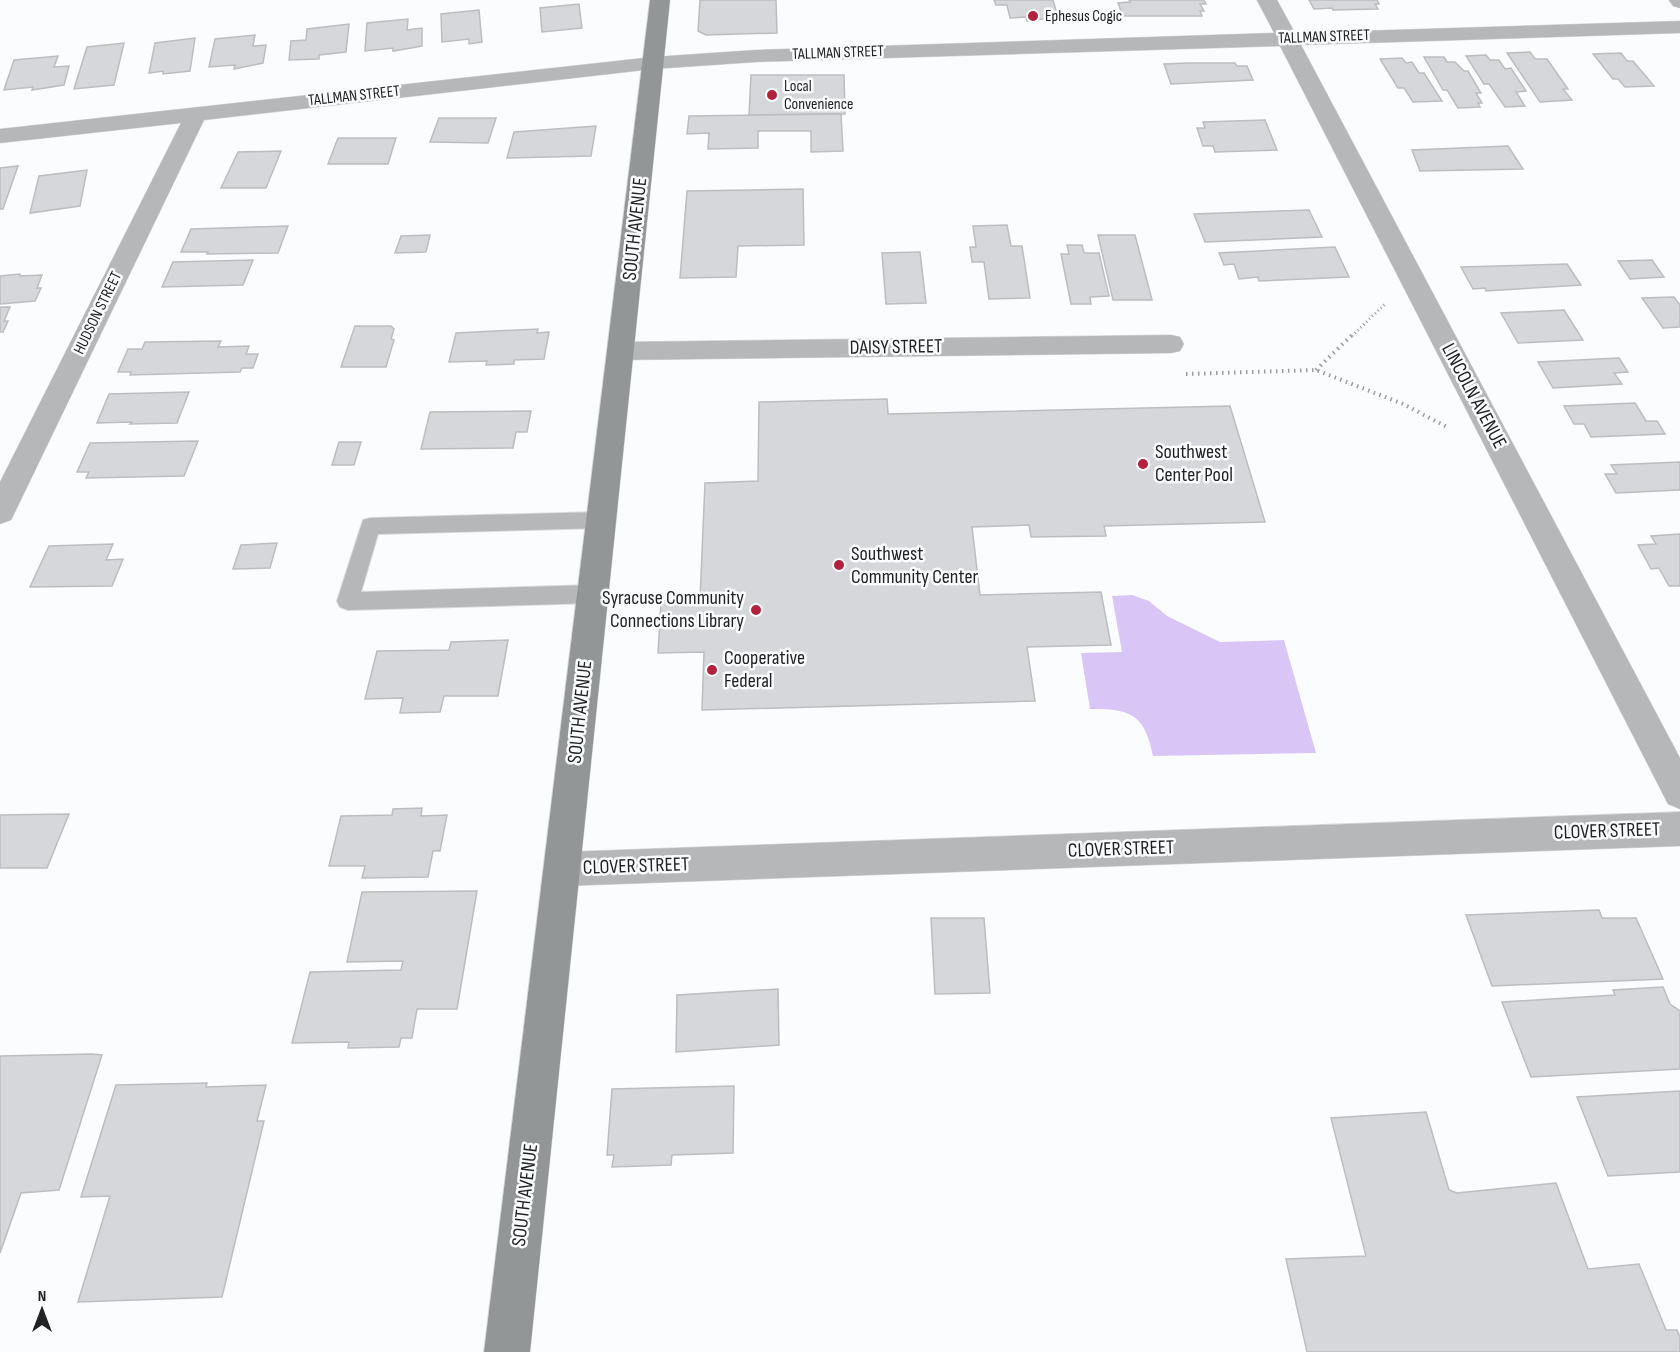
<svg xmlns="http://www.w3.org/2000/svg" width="1680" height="1352" font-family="'Sofia Sans Condensed',sans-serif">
	<rect width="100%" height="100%" fill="#fafcfe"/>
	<path fill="#d9c6f7" d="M1132,595L1149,601L1167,616L1220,642L1284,640L1316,753L1153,756C1145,715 1131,708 1090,709L1081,653L1122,652L1112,596Z"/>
	<g fill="#d6d7db" stroke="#bcbdc1" stroke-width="1.5">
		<path d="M700,0H776L777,33L706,35L698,31Z"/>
		<path d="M994,0H1053L1058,17L1027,21L1026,17L1010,18L1007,5H996Z"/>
		<path d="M1129,0H1204L1206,4H1200L1204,11H1200L1202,16H1123L1118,3L1130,2Z"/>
		<path d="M1309,0H1377L1379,4H1375L1378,9L1333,10L1332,8L1314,9Z"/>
		<path d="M579,4L582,28L542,32L540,8Z"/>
		<path d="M479,10L482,42L469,44V39L442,42L441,14Z"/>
		<path d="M408,19L407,30L422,28V46L393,51V48L365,51L367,23Z"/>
		<path d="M349,24L346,52L319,55V59L289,60L291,41L306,40L307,29Z"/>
		<path d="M255,35L253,46L266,45L263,63L234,69L235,65L209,67L215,39Z"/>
		<path d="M195,38L190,71L163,74V71L149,73L155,43Z"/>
		<path d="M124,43L114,85L74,89L87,47Z"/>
		<path d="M1530,52L1535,59H1547L1568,89H1563L1572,100L1540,102L1507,53Z"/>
		<path d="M1621,53L1627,61H1633L1654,86L1625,87L1618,79H1613L1593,54Z"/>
		<path d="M1486,55L1490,60H1499L1505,69L1511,68L1526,91L1516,92L1525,106L1505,107L1489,84H1484L1466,56Z"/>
		<path d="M58,56L54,67L69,66L64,85L32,90L33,87L4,90L14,60Z"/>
		<path d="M1424,57H1444L1447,62H1455L1464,71H1468L1481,93H1476L1482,103H1478L1480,107L1458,108L1447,90H1443Z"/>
		<path d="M1402,58L1406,63L1412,62L1419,73H1424L1442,101L1413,102L1404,88H1398L1380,59Z"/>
		<path d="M1188,63H1235L1237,66H1247L1253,80L1171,84L1164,64Z"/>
		<path d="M751,75H844L845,114L749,115Z"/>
		<path d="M841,114L843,151L811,152V131H758V148L708,149L709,133L687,134L689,116Z"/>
		<path d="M439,118H496L488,143L430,142Z"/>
		<path d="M1265,120L1277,150L1215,152L1213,146H1203L1197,128H1205L1203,122Z"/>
		<path d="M596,126L591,156L507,158L514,132Z"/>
		<path d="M338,138H396L388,164H328Z"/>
		<path d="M1508,146L1523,169L1420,171L1412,150Z"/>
		<path d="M281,151L266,188H221L238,152Z"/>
		<path d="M18,166L3,209H0V168Z"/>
		<path d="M87,170L80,206L30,213L39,176Z"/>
		<path d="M803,189L804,245L738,246L736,277L680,278L687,191Z"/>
		<path d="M1309,210L1322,237L1205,242L1194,214Z"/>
		<path d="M1007,225L1011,246H1022L1030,298L989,299L984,262H972L970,247H976L973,226Z"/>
		<path d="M288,226L278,253L207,254L208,252H181L191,229Z"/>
		<path d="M430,235L426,252L395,253L401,236Z"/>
		<path d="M1098,235H1135L1152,300H1113Z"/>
		<path d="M1067,245H1082L1084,253H1099L1109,296L1090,297L1091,304H1071L1061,254H1069Z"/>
		<path d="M1335,247L1349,277L1259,281L1258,277L1239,279L1234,264L1224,265L1219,253Z"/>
		<path d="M920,252L926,303L886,304L882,253Z"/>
		<path d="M253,260L243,285L162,287L173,262Z"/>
		<path d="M1652,260L1664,277L1630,279L1618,261Z"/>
		<path d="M1567,264L1581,285L1486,291L1485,288L1473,289L1461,267Z"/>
		<path d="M20,274V276L42,275L37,288H41L35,301L0,304V276Z"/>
		<path d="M1674,297L1680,305V327L1663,328L1642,298Z"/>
		<path d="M0,307H10L4,321H8L3,332H0Z"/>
		<path d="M1564,310L1583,340L1518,343L1501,313Z"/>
		<path d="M355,326H391L394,329L391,339L394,340L386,367H341Z"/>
		<path d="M538,329L537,333L549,332L544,359L514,360V364L486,365L487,361L449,362L456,333Z"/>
		<path d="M221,341L218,347L249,346L246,354H258L253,368H242L240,372L130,375L131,372H118L128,349H142L145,342Z"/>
		<path d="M1619,358L1628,372L1614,373L1622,384L1553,388L1538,362Z"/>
		<path d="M189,392L177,423L130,424L132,422L97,423L109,394Z"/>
		<path d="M887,399L888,414L1230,406L1265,522L1104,526L1106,536L1031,537L1029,525L972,527L980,595L1101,592L1111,645L1027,647L1035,701L702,710L704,652L658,653L661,601L700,600L705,483L758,481L759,402Z"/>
		<path d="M1635,403L1646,421H1657L1665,434L1591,437L1584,424H1574L1564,406Z"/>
		<path d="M531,411L527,432H516L513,448L421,449L430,412Z"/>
		<path d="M198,441L184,476L86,478L89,472H77L90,443Z"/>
		<path d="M339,442H361L354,465H332Z"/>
		<path d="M1680,462V490L1616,493L1605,474H1617L1611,465Z"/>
		<path d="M1680,534V586H1669L1659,568L1651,569L1638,545L1656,544L1651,536Z"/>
		<path d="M277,543L270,568L233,569L241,545Z"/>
		<path d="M113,544L106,560L123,559L112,586L30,587L49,546Z"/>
		<path d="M508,640L498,696H444L440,712L400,713L403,698L365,699L377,651L449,650L451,642Z"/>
		<path d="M422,808L421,816L447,815L440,851H433L428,877L362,878L365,866H329L341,816L392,815L393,809Z"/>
		<path d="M69,814L47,868H0V815Z"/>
		<path d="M477,891L457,1009H417L412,1038H401L399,1047L348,1048L349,1042L292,1043L310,972L401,970L403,961L347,962L362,892Z"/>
		<path d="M1599,910L1602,918H1636L1663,979L1492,986L1466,915Z"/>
		<path d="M931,918H984L990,993L935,994Z"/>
		<path d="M1663,987L1670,1004L1680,1011V1069L1531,1077L1502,1002L1615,995L1613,990Z"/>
		<path d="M778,989L779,1045L676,1052L677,995Z"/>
		<path d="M91,1054L102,1055L59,1190L21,1193L0,1253V1056Z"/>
		<path d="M207,1083L206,1087L266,1085L257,1121H264L222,1297L78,1302L110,1196L81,1197L116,1085Z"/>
		<path d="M734,1086L733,1153L672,1155L671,1165L612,1167L614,1155H607L612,1089Z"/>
		<path d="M1680,1091V1172L1608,1176L1577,1097Z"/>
		<path d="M1426,1112L1449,1190L1457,1193L1556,1183L1588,1269L1639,1264L1666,1330H1677L1680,1337V1352H1307L1286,1259L1366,1256L1331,1118Z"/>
	</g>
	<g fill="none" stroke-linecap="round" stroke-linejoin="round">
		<g stroke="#d7d9db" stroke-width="2">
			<path id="service" d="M601,512L608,514L611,520L608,526L601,528L378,534L361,592L594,585L602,588L605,594L602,600L594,603L348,610L340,607L337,601L363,520L370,518Z"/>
		</g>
		<g stroke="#d7d9db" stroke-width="1">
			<g id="minor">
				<path d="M1257,0H1277L1295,33L1680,21V33L1301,45L1680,758V809L1668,804L1280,46L756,62L653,69L204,120L15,512L11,520L0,524V482L181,123L0,143V129L653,57L756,50L1274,33Z"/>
				<path d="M1171,335L1180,337L1184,344L1180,351L1171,353L621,360L612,358L608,351L612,344L621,342Z"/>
				<path d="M1680,812V846L563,886L550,881L545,869L550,857L563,852Z"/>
			</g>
		</g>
		<g stroke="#d7d9db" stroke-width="1">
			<path id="tertiary" d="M1669,0H1680V8L1673,6Z"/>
		</g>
		<g stroke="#d7d9db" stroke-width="1">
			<path id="secondary" d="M650,0H670L530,1352H484Z"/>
		</g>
		<path stroke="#9a9b9d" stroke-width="3" stroke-dasharray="1 3" stroke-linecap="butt" d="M1352,336L1385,304"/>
		<g stroke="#9a9b9d" stroke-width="4" stroke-dasharray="1.5 4.5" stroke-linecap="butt">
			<path d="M1316,370L1353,334"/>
			<path d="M1186,374L1316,370L1403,404L1449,428"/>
		</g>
		<use href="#service" fill="#b5b7b8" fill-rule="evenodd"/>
		<use href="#minor" fill="#b5b7b8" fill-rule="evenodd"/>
		<use href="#tertiary" fill="#b5b7b8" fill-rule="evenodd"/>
		<use href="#secondary" fill="#929697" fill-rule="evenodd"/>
	</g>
	<g fill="#b3213d" stroke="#fafcfe" stroke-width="2">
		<circle cx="1033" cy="16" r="6"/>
		<circle cx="772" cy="95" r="6"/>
		<circle cx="1143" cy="464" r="6"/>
		<circle cx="839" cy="565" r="6"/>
		<circle cx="756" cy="610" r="6"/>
		<circle cx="712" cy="670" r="6"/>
	</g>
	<g text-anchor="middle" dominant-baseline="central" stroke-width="5" stroke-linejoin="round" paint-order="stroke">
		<g font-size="16" fill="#212223" stroke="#fafcfe" text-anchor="start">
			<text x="1045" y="16">Ephesus Cogic</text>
			<text x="784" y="86">Local<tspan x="784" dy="18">Convenience</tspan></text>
		</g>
		<g font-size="16" fill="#212223" stroke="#fafcfe">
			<text transform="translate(1324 37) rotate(-2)">TALLMAN STREET</text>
			<text transform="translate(838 53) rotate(-2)">TALLMAN STREET</text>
			<text transform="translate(354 96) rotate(-6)">TALLMAN STREET</text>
			<text transform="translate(98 313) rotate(-64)">HUDSON STREET</text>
		</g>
		<g font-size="20" fill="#212223" stroke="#fafcfe">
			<text transform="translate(635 229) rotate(-84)">SOUTH AVENUE</text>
			<text transform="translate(896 347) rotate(-1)">DAISY STREET</text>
			<text transform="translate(1474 396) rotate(62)">LINCOLN AVENUE</text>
			<text transform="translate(580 712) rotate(-84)">SOUTH AVENUE</text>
			<text transform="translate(1607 831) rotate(-2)">CLOVER STREET</text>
			<text transform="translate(1121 849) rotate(-2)">CLOVER STREET</text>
			<text transform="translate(636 866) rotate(-2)">CLOVER STREET</text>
			<text transform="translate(525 1195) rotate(-83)">SOUTH AVENUE</text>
		</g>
		<g font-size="20" fill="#212223" stroke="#fafcfe" text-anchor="start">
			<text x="1155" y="452">Southwest<tspan x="1155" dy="23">Center Pool</tspan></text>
			<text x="851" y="554">Southwest<tspan x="851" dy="23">Community Center</tspan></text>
			<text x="744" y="598" text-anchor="end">Syracuse Community<tspan x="744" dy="23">Connections Library</tspan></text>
			<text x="724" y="658">Cooperative<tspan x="724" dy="23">Federal</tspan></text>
		</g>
	</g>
	<g transform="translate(42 1310)" stroke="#fafcfe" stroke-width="4.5" paint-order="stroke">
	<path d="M0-4.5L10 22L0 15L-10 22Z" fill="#212223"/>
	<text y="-9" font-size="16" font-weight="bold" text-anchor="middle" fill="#212223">N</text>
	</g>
</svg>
